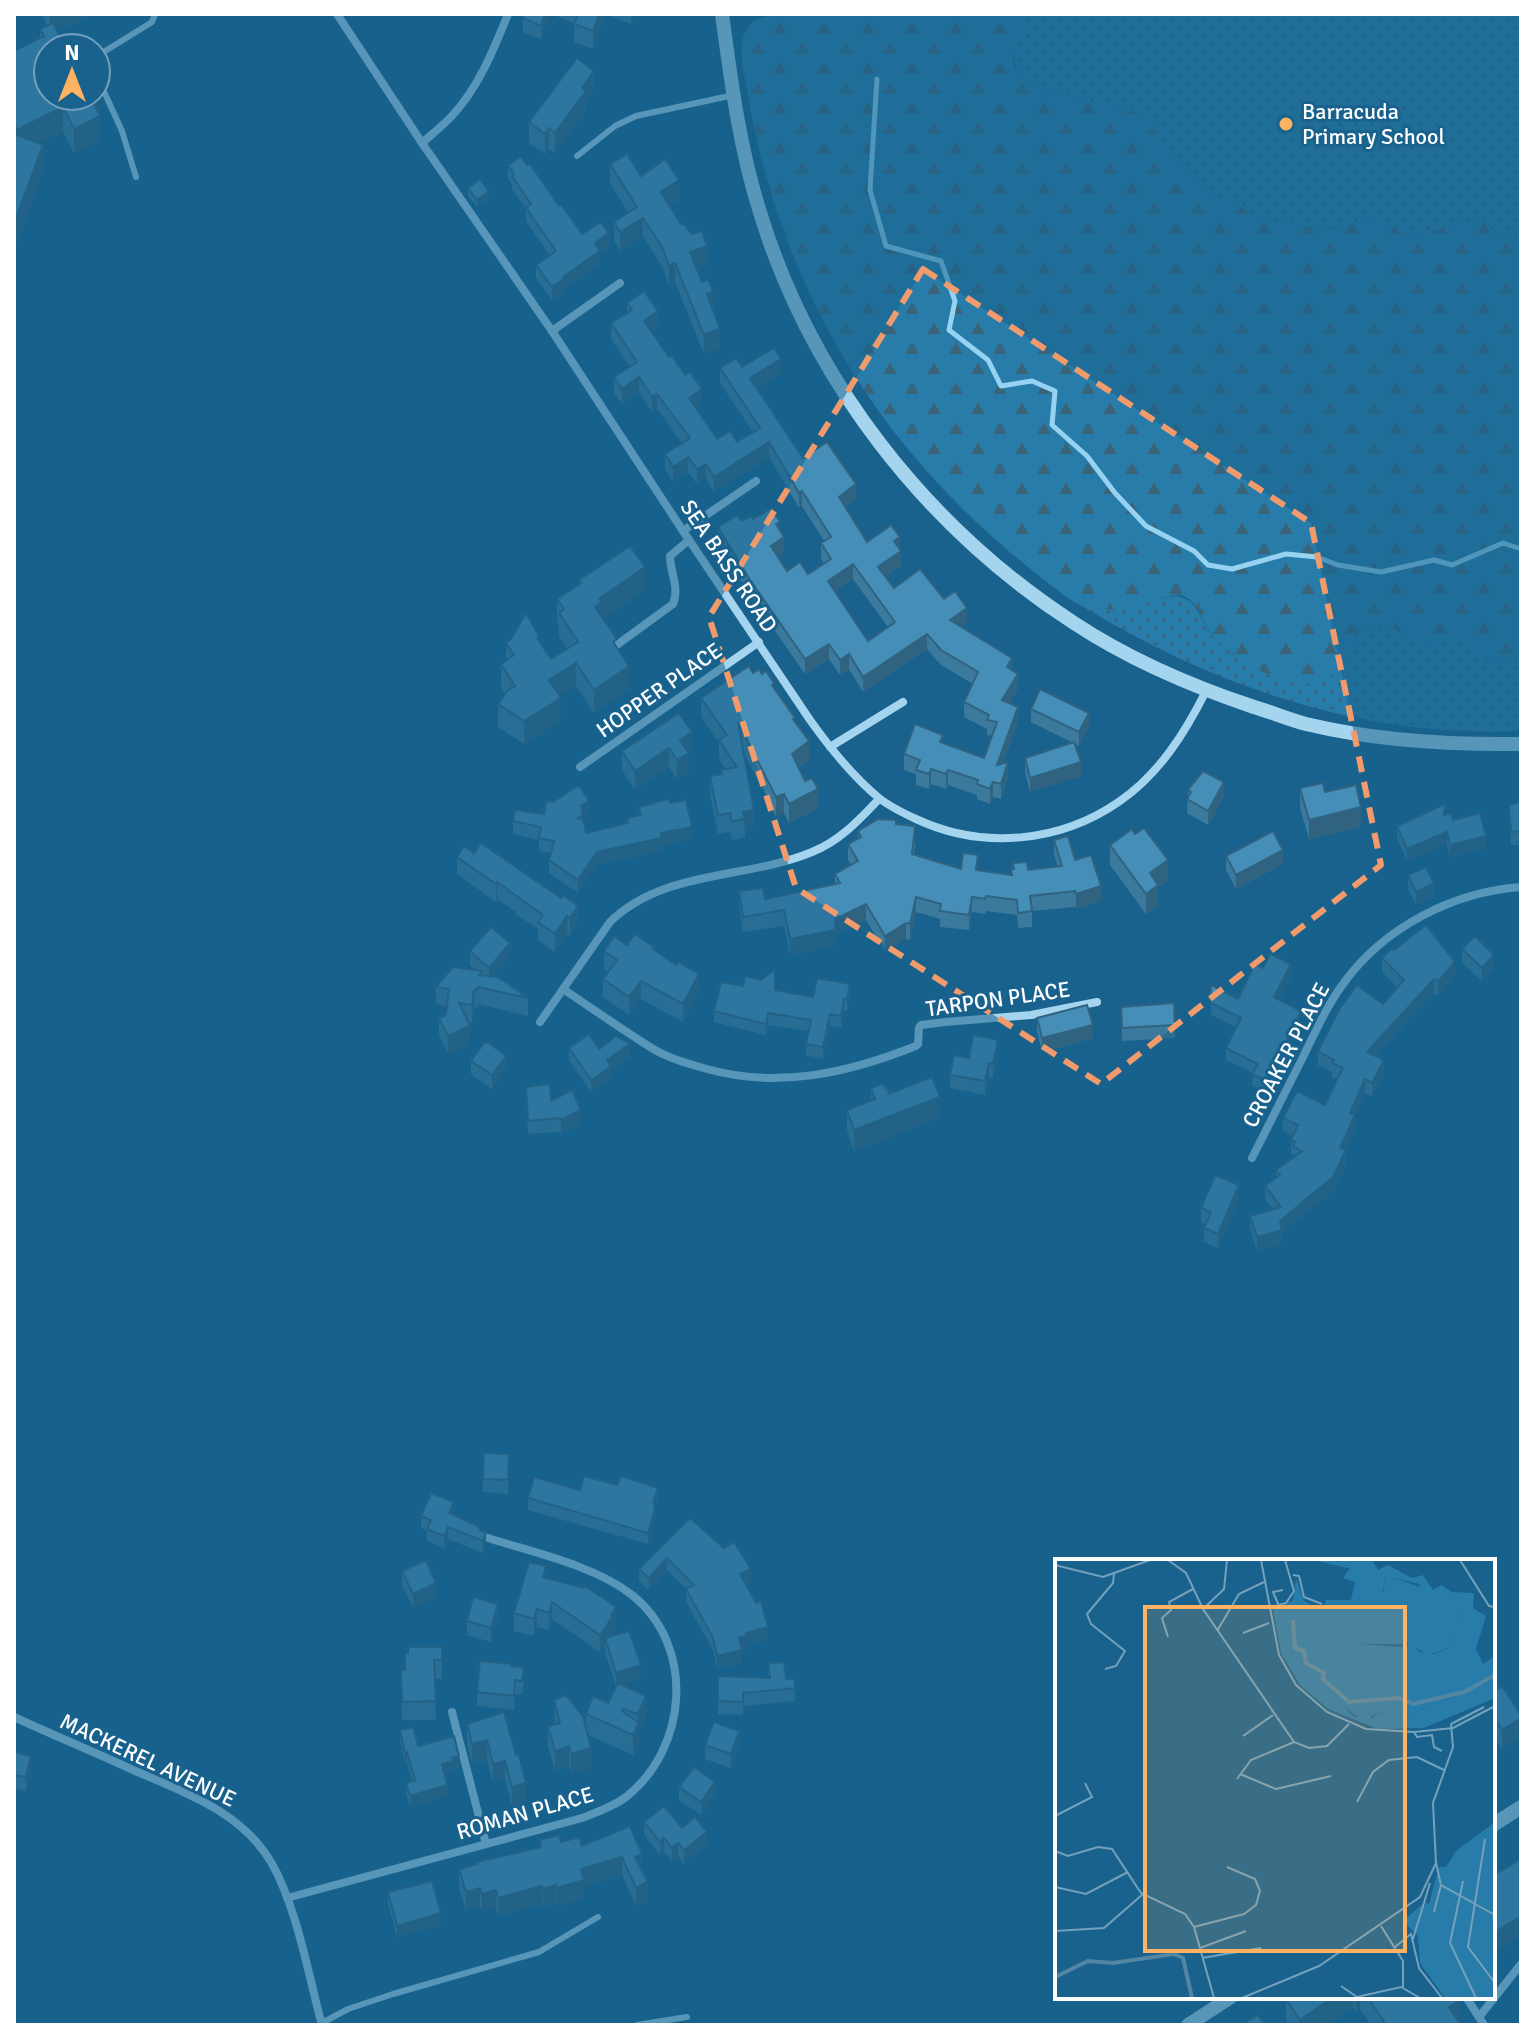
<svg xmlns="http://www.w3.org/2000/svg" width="1535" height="2039" font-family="Signika,sans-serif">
	<defs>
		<pattern id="grass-dots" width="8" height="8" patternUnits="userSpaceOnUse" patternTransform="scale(2)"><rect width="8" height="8" fill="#287ca9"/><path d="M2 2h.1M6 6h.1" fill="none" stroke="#3a647a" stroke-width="1.8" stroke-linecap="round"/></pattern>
		<pattern id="forest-firs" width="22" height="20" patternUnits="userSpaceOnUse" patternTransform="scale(2)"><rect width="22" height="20" fill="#287ca9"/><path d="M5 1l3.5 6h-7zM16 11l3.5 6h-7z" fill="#3a647a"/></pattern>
	</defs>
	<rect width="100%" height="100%" fill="#18628d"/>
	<g fill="url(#grass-dots)">
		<path d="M1022,14H1521V241L1503,237L1482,222L1473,221H1464L1454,226L1410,237L1371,219L1358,220L1346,227L1327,229L1264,219L1217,196L1194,180L1170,155L1152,129V117L1035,87C1018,77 1013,68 1014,48C1027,35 1026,32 1022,14Z"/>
		<path d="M1172,595C1200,598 1198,619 1213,636C1218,643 1227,649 1233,655L1348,659L1355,635L1365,627L1377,624L1389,626L1423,644L1454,641L1467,643L1475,647L1487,660L1501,663L1521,654V731C1365,738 1214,687 1082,606C1113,611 1143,605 1172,595Z"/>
	</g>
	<path fill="url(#forest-firs)" d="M782,14H1022C1023,20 1026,27 1025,33C1023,41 1016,43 1014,50C1008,66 1023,80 1035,87L1153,117V129L1170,155L1194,180L1217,196L1264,219L1327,229L1346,227L1358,220L1371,219L1410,237L1454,226L1464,221H1473L1482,222L1503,237L1521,241V654C1516,657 1509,660 1504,662C1486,666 1477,644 1460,642C1448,640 1434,647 1422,644C1406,640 1394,623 1376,624C1369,625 1359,629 1355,636C1351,643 1352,653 1348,660C1337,677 1319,685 1300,684C1274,682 1229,656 1213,636C1203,624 1199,603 1184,596C1174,592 1162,598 1153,601C1132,608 1106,613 1085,607C1072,603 1054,587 1043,579C986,535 935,485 891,428C816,329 766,211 747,89C744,70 736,44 748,27C756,16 769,16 782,14Z"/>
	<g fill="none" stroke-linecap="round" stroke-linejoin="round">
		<path stroke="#96d2f1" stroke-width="5" d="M877,79L870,190L886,246L941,261L955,301L949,330L988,360L1001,386L1032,381L1055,391L1052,425L1087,456L1115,493L1146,526L1194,551L1208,565L1232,569L1286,554L1317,557L1338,565L1381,572L1434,560L1452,565L1503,543L1521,549"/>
		<g stroke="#a4d4ee" stroke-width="6">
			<path d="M577,156L615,126L636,116L734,95"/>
			<path d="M136,177L122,131L101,85L98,64L102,53L152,22L155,14"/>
			<path d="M322,2023L348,2009L393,1994L539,1952L598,1917"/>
			<path d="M637,2025L687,2017"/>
		</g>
		<g stroke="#a4d4ee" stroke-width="8">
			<path d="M337,14L422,143L552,331L683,531L810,720C830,748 852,776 879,798C890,807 903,813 916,819C982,850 1060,843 1120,801C1159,774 1185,733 1206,691"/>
			<path d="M422,143C431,135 441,127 450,118C478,89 493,51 508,14"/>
			<path d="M552,331L620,283"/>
			<path d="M683,531L756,481"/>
			<path d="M614,647L673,604C680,587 670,573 670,556L689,540"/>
			<path d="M830,747L903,702"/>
			<path d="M580,767L759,642"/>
			<path d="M563,989C593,1009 624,1031 655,1050C671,1059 689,1064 707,1069C779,1089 848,1073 916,1046L918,1044L919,1028L921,1025L945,1022L1031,1015L1097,1002"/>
			<path d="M540,1022L610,922C664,869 745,880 812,852C840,841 859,820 879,799"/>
			<path d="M1252,1158C1269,1125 1285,1092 1302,1059C1315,1033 1326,1007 1343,984C1384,927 1453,892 1521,887"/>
			<path d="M452,1712L486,1844"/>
			<path d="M14,1717C53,1735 92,1751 131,1769C183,1792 241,1811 271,1862C297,1907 308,1974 322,2025"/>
			<path d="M287,1898L582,1818C597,1812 613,1807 626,1797C688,1748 696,1646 632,1595C594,1565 531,1552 485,1537"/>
			<path d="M1466,1997L1484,2025"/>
			<path d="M1479,2017L1521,1964"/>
		</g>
		<g stroke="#a4d4ee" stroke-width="14">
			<path d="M722,14C731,80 739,145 759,209C810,379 926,527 1074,623C1130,660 1191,686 1254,707C1271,712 1288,719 1306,724C1377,741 1448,745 1521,744"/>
			<path d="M1493,1825L1521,1807"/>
			<path d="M1188,2025L1231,1997"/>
		</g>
	</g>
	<g fill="#3b7a9d" fill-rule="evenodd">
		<path d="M42,14H95L57,30L100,140L74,153L63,132L39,143L43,171L14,250V51L40,38V29L47,26Z"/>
		<path d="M550,14L541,39L523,32V18Z"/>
		<path d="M551,14H635L631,24L606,14L593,49L574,42V23Z"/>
		<path d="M594,91L586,102V111L555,153L549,149L545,154L529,143V122Z"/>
		<path d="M610,164L641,176L679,199L669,206L707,265L697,268L713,310L720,348L704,354L675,282L669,285L662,266L643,237L620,251L614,240V222L628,212L610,183Z"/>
		<path d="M508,165L559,206L582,234L609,246L600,252V264L564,289V292L552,300L536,278V265L550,256L526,221V209L512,189V184L508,178Z"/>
		<path d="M468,188L489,198L477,207L468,195Z"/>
		<path d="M627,303L658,326L651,331L702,404L696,408L717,439L737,442L753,432L720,383V368L742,367L781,374L757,389L803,458L856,499L845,507L867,542L900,549L901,566L885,577L894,588L944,599L967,623L961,627L1012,670L1018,689L1009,703L1018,722L1003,763L1008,777L1001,799L993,797L990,804L977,799V795L948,785L946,789L931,784L929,789L916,785V774L904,770V754L943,743L984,758L992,736L987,735V729L964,717V702L973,684L941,665L927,649L863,692L849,669L840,675L829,659L805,674L750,595L718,542V527L753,519L780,530L784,552L778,556L787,571L808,574L824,564L821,558V543L824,541L802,506L799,508L769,457L714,492L706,479L697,484L688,472L673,482L665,469V454L682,443L657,409L652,412L639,392L622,404L614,393V377L630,367L611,339V323L627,313ZM853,579L888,627L868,641L835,591Z"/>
		<path d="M579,580L645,590L603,619L617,647L629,689L594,713L576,686L560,696L561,721L524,744L498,727V704L505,694L501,687V664L506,660V643L539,642L551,659L567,649L559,636V625L557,622V599L579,584Z"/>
		<path d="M753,673L774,687L795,722L809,760L799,768L818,808L789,823L784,813L776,816L743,751L754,829L745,831V837L732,840L730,832L718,834L710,795V776L721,774V770L726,769L719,759V743L701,717V698Z"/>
		<path d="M1031,709L1089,726L1079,746L1075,744L1081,776L1030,792L1025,772V758L1073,743L1031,722Z"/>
		<path d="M679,713L692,751L689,754V772L677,779L669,767L635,790L622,770V751Z"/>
		<path d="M1300,788L1325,792L1361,827L1309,839L1300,808Z"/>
		<path d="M1188,790L1224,796L1208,825L1187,813Z"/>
		<path d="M1521,802V845H1511L1509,805Z"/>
		<path d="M652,803H670L692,839L662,846V851L597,865L578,893L549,873V860L551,853L539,851V840L513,834V821L544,814L589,813L583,818L586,833L627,824V818L639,815V807L652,805Z"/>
		<path d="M1445,815L1486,848L1450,857L1447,844L1407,861L1397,838V826Z"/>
		<path d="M896,824L915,842L914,855L961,869L978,870L1011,875L1013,869V863L1028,870L1058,867L1054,855V840L1075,860L1101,901L1076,909L1075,907L1032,911V927L1018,928L1017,915L986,911L985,914L972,912L969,930L940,927V919L916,912L910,940L906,939L885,951L866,920L836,934V945L790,955L784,926L743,932L739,907V891L765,899L835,884V874L851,865L848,860V844L858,839V831Z"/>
		<path d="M1135,834L1168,880L1158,887V906L1146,914L1110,865V845Z"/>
		<path d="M464,846L578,923L570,936L567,934L555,952L538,940V929L516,914V912L497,899L496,902L457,874V857Z"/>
		<path d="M1226,856L1283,864L1236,889L1226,870Z"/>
		<path d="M1408,875L1434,897L1416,905L1408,889Z"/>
		<path d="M627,945L654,950L699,992L683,1022L641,999L629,1015L603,997V979L608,972L604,969V951Z"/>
		<path d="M1462,949L1494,968L1482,981L1462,963Z"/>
		<path d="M1394,950L1455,976L1438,996L1434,993L1375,1056L1384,1073L1372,1096L1365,1093L1355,1115V1128L1345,1150L1346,1164L1333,1191L1282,1232V1244L1257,1251L1250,1229V1216L1273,1209L1265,1199V1186L1276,1178V1170L1293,1157V1155L1291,1154V1140L1293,1136L1283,1131V1118L1325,1105L1338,1079L1332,1077V1072L1318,1065V1051L1383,1004L1398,988L1382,972V958Z"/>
		<path d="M470,951L510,956L493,976L528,998V1016L478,1004L477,1008L474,1007L472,1022H468L470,1044L448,1054L439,1035V1018L446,1015L447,1006L436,1004V987L476,970L470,965Z"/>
		<path d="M1263,968L1291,976L1279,1000L1301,1023L1267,1093L1252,1086L1253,1073L1226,1060V1048L1236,1027L1211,1015V985L1238,999Z"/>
		<path d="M761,980L775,990L813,997L850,996L847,1011L844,1010L841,1028L830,1026L823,1059L806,1055V1044L809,1031L768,1025L766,1035L714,1022V1011L743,986Z"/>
		<path d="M1121,1007L1175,1025V1038L1122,1041Z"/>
		<path d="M1037,1018L1093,1038L1042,1052L1037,1031Z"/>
		<path d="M569,1048L599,1049L630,1056L611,1070V1079L591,1092L569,1060Z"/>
		<path d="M998,1053L993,1078L989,1077L985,1095L950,1088V1075L969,1058Z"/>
		<path d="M471,1061L506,1069L492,1089L471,1074Z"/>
		<path d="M526,1087L551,1101L581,1123L561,1134L560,1132L528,1134Z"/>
		<path d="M871,1088H885L889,1094L940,1118L854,1151L847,1130V1110L871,1101Z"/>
		<path d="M1239,1199L1218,1248L1204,1242V1228L1206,1224L1201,1222V1208Z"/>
		<path d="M509,1468L508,1494L483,1492V1479Z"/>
		<path d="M617,1485L658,1499L655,1508L654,1523L648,1544L528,1510V1498Z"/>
		<path d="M454,1514L453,1515L486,1545L483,1553L448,1539L444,1548L427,1541V1531L421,1528V1516Z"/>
		<path d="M690,1518L751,1581L746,1584L768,1639L747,1645V1649L742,1650V1663L717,1668L713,1650L686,1602V1589L667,1570L649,1590L639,1581V1569Z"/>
		<path d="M402,1571L436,1597L413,1608L402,1585Z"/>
		<path d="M546,1578L616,1625L611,1637L641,1679L621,1684L646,1716L639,1732V1743L633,1755L588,1735L591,1768L571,1774L569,1766L555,1771L548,1746V1726L555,1724L554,1700L586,1727V1714L608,1703L616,1686L605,1652V1645L600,1652L552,1619L549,1630L537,1627L534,1636L514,1631V1613Z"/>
		<path d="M498,1617L491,1642L467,1635V1621Z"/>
		<path d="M442,1647V1679H435L436,1720H402L401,1670H405Z"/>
		<path d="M768,1663L786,1679H795V1701L743,1706V1715L718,1714V1701L768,1678Z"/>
		<path d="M511,1666L524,1681L522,1694H515L514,1710L477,1706V1692Z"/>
		<path d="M1493,1692L1521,1715V1737L1502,1749L1495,1738L1493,1739Z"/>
		<path d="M504,1712L526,1802L512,1806L505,1780L493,1783L487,1760L472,1764L467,1743V1724Z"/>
		<path d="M400,1730L418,1746L459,1767L453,1769V1772L444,1774L447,1796L410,1806L406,1794V1783L412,1781L407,1763H405L400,1741Z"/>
		<path d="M739,1744L731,1768L705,1759V1745Z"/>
		<path d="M14,1752L31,1770L26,1791L14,1788Z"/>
		<path d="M679,1787L715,1795L701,1815L679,1800Z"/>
		<path d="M644,1822L682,1828L707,1845L684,1864L678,1856L672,1861L664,1852L660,1855L644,1835Z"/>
		<path d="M630,1826L642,1871L648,1901L636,1906L622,1875L584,1886V1898L557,1906L556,1903L543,1907L542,1904L498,1916L496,1908L482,1912L480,1906L466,1910L459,1888V1869L539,1847V1840L561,1842L582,1846Z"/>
		<path d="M1521,1859L1495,1952L1493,1949V1876Z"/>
		<path d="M388,1892L441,1925L397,1937L388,1904Z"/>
		<path d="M1521,1988V2011L1520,2009V1989Z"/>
		<path d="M1288,1997H1456L1459,2021L1461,2025H1371L1360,2009L1356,2011L1353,2007L1325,2025H1288L1286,2022V1999Z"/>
	</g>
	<g fill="#306380">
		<path d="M50,14H95L50,33Z"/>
		<path d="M545,14H550V17L541,39V26Z"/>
		<path d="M599,14H606L593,49V31Z"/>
		<path d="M631,14H635L631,24Z"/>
		<path d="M594,71V91L586,102V111L555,153V133L582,88Z"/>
		<path d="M63,107V132L15,155V131Z"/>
		<path d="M100,116V140L74,153V129Z"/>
		<path d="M549,128V149L545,154V134Z"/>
		<path d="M43,145V171L14,250V223Z"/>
		<path d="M679,180V199L661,211V192Z"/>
		<path d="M489,191V198L477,207V200Z"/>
		<path d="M643,218V237L620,251V232Z"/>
		<path d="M609,233V246L600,252V264L564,289V292L552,300V287L595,243Z"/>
		<path d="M707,246V265L690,271V252Z"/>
		<path d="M675,263V282L669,285V266Z"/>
		<path d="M713,291V310L707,294Z"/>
		<path d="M658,311V326L644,336V321Z"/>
		<path d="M720,329V348L704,354V335Z"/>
		<path d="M781,359V374L750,394V378Z"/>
		<path d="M639,377V392L622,404V389Z"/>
		<path d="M702,389V404L689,413V398Z"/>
		<path d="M657,394V409L652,412V397Z"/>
		<path d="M769,442V457L714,492V477Z"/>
		<path d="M688,457V472L673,482V467Z"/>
		<path d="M706,464V479L697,484V469Z"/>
		<path d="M856,484V499L839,512V497Z"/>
		<path d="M802,491V506L799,508V493Z"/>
		<path d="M784,537V552L771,561V546Z"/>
		<path d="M900,537L901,566L878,582V567L894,541Z"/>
		<path d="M853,564V579L828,596V581Z"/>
		<path d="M645,567V590L602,621L595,607L599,599Z"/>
		<path d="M967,608V623L950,635V620Z"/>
		<path d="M927,634V649L863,692V677Z"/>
		<path d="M829,644V659L805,674V659Z"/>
		<path d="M849,654V669L840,675V660Z"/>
		<path d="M1012,658V674L1007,667Z"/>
		<path d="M576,663V686L549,703V680Z"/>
		<path d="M629,666V689L594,713V690Z"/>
		<path d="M1018,674V689L1002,715V700Z"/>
		<path d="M561,698V721L524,744V721Z"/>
		<path d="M1018,707V722L997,780V765Z"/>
		<path d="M1089,713V726L1079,746V732Z"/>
		<path d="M692,732V751L689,754V772L677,779V760L680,740Z"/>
		<path d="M809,741V760L792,773V754Z"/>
		<path d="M669,748V767L635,790V771Z"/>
		<path d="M1008,762V777L1001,799V784Z"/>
		<path d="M1081,762V776L1030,792V778Z"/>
		<path d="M931,769V784L929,789V774Z"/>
		<path d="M948,770V785L946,789V774Z"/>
		<path d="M993,782V797L990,804V789Z"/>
		<path d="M1224,782V796L1208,825V811Z"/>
		<path d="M818,789V808L789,823V804Z"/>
		<path d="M784,794V813L776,816V797Z"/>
		<path d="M589,801V813L583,818L577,832L581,806Z"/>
		<path d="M1361,807V827L1309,839V820Z"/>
		<path d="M754,810V829L745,831L743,812Z"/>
		<path d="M692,827V839L662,846V851L597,865L578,893V880L597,852L661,833Z"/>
		<path d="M1447,832V844L1407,861V849Z"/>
		<path d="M1486,836V848L1450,857V845Z"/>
		<path d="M1283,850V864L1236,889V875Z"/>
		<path d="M1168,860V880L1158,887V906L1146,914V894L1150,873Z"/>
		<path d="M497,882V899L496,902V884Z"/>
		<path d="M1434,883V897L1416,905V892Z"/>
		<path d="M1101,886V901L1076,909V894Z"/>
		<path d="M916,897V912L910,940V924Z"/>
		<path d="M972,897V912L969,930V915Z"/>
		<path d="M866,904V920L836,934V945L790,955V939Z"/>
		<path d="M578,906V923L570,936V918Z"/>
		<path d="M567,916V934L555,952V934Z"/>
		<path d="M906,923V939L885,951V936Z"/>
		<path d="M510,943V956L489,981V968Z"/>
		<path d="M1494,955V968L1482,981V968Z"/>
		<path d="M1455,962V976L1438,996V982Z"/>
		<path d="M1291,964V976L1274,1009V997Z"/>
		<path d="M699,974V992L683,1022V1004Z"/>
		<path d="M1434,979V993L1367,1065V1052Z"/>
		<path d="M641,981V999L629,1015V997Z"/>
		<path d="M850,984V996L847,1011V999Z"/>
		<path d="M474,990V1007L472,1022V1005Z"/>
		<path d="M844,999V1010L841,1028V1016Z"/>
		<path d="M1301,1011V1023L1267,1093V1081Z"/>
		<path d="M768,1013V1025L766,1035V1024Z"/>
		<path d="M830,1014V1026L823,1059V1047Z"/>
		<path d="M1093,1025V1038L1042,1052V1038Z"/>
		<path d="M470,1026V1044L448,1054V1036Z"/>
		<path d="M998,1040V1053L993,1078V1064Z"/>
		<path d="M630,1044V1056L611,1070V1079L591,1092V1080L607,1060Z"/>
		<path d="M506,1056V1069L492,1089V1075Z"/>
		<path d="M1384,1060V1073L1372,1096V1083Z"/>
		<path d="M989,1063V1077L985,1095V1081Z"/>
		<path d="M1365,1079V1093L1355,1115V1128L1340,1161V1148L1350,1113Z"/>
		<path d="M940,1097V1118L854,1151V1130Z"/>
		<path d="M581,1110V1123L561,1134V1120Z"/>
		<path d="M1346,1150V1164L1333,1191L1282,1232V1244L1257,1251V1237L1280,1221Z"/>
		<path d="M1239,1185V1199L1218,1248V1234Z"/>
		<path d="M658,1488V1499L655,1508L654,1523L648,1544V1533L653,1502Z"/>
		<path d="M454,1502V1514L449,1525V1513Z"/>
		<path d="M448,1527V1539L444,1548V1536Z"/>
		<path d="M486,1533V1545L483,1553V1541Z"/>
		<path d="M667,1558V1570L649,1590V1578Z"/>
		<path d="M751,1569V1581L740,1587V1574Z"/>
		<path d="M436,1583V1597L413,1608V1594Z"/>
		<path d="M552,1602V1619L549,1630V1613Z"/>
		<path d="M498,1604V1617L491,1642V1628Z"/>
		<path d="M616,1607V1625L613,1629V1633L607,1643L605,1638V1645L600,1652V1635Z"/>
		<path d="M537,1609V1627L534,1636V1619Z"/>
		<path d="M768,1627V1639L747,1645V1649L739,1650V1638L746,1633Z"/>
		<path d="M742,1650V1663L717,1668V1656Z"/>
		<path d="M641,1665V1679L616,1686V1673Z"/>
		<path d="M646,1696V1716L639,1732V1743L633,1755V1735L638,1725V1714Z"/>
		<path d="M1521,1718V1737L1502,1749V1730Z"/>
		<path d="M1495,1719V1738L1493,1739V1720Z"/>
		<path d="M739,1731V1744L731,1768V1754Z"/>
		<path d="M487,1740V1760L472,1764V1744Z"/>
		<path d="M569,1746V1766L555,1771V1751Z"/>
		<path d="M591,1748V1768L571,1774V1754Z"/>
		<path d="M407,1752V1763H405V1753Z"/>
		<path d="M31,1756V1770L26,1791V1777Z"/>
		<path d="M459,1756V1767L453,1769V1772L442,1775V1764L452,1758Z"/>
		<path d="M505,1761V1780L493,1783V1764Z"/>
		<path d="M715,1782V1795L701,1815V1802Z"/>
		<path d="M526,1783V1802L512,1806V1787Z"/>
		<path d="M447,1785V1796L410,1806V1796Z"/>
		<path d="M707,1832V1845L684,1864V1850Z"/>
		<path d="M664,1838V1852L660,1855V1842Z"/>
		<path d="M678,1843V1856L672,1861V1848Z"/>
		<path d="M642,1854V1873L635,1857Z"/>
		<path d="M622,1857V1875L584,1886V1898L557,1906V1888L581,1869Z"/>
		<path d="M648,1882V1901L636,1906V1888Z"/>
		<path d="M556,1885V1903L543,1907V1889Z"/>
		<path d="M542,1886V1904L498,1916V1898Z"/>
		<path d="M480,1888V1906L466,1910V1892Z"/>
		<path d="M496,1890V1908L482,1912V1894Z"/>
		<path d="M441,1913V1925L397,1937V1926Z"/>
		<path d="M1521,1916V1936L1495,1952V1932Z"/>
		<path d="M1333,1997H1353V2007L1325,2025H1300V2020Z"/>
		<path d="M1356,1997H1360V2009L1356,2011Z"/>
		<path d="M1459,2001V2024L1449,2007Z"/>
	</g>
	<g fill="#458eb7" stroke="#306380" stroke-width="2" fill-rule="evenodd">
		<path d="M524,14H545L541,26L523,18Z"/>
		<path d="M578,14H599L593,31L574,24Z"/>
		<path d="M53,23L66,48H48V96H90L100,116L74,129L63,107L15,131L16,126L14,122V51L44,36L40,29Z"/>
		<path d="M577,58L594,71L582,88L586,91L555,133L549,128L545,134L529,122Z"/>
		<path d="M14,134L43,145L14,223Z"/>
		<path d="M627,154L641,176L665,159L679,180L661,192L681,224L683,223L692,234L702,231L707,246L690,252L702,282L708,279L713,291L707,294L720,329L704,335L675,263L669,266L662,247L643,218L620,232L614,222L637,207L610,164Z"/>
		<path d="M521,156L527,165L530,164L559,206L561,204L582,234L601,222L609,233L595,243L600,251L563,277L564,279L552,287L536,265L556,251L526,208L531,204L512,176L514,174L508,165Z"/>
		<path d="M480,179L489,191L477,200L468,188Z"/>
		<path d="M644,291L658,311L644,321L669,357L672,356L685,375L690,372L702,389L689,398L717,439L730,431L737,442L760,428L720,368L736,358L742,367L774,348L781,359L750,378L803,458L827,442L856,484L839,497L867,542L891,525L900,537L894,541L901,551L878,567L894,588L920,569L944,599L955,591L967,608L950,620L1012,658L1007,667L1018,674L1002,700L1018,707L997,765L1008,762L1001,784L993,782L990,789L977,784L978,780L948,770L946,774L931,769L929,774L916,770L920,760L904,754L915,724L943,735L940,742L984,758L997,722L987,720L989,715L964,702L978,672L941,650L927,634L863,677L849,654L840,660L829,644L805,659L750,580L718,527L737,515L742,521L751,516L753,519L771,508L780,522L776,524L784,537L771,546L787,571L800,562L808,574L831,559L821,543L831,537L802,491L799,493L769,442L714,477L706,464L697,469L688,457L673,467L665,454L690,438L657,394L652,397L639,377L622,389L614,377L637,362L611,323L632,310L627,303ZM853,564L895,622L868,641L828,581Z"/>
		<path d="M630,546L645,567L599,599L602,602L595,607L617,639L613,642L629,666L594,690L576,663L549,680L561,698L524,721L498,704L507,691L515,686L501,664L514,655L506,643L511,639L526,613L539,636L537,638L551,659L578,642L559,613L564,609L557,599L581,583L579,580Z"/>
		<path d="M749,666L753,673L759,669L762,674L766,671L774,683L772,685L795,718L793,719L809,741L792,754L805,781L812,778L818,789L789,804L784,794L776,797L738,722L754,810L743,812L745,819L732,821L730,813L718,815L710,776L722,774L721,770L737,767L719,740L727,735L701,698Z"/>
		<path d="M1040,689L1089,713L1079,732L1031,709Z"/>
		<path d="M679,713L692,732L680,740L689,753L677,760L669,748L635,771L622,751Z"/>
		<path d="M1074,742L1081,762L1030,778L1025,758Z"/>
		<path d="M1203,771L1224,782L1208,811L1187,799L1191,792L1188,790Z"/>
		<path d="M1323,783L1325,792L1356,785L1361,807L1309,820L1300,788Z"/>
		<path d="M579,785L589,801L581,806L583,815L577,819L583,818L586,833L628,823L627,818L641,815L639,807L653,804L652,803L669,799L670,803L686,800L692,827L661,833L662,838L597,852L578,880L549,860L554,841L539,838L541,827L513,821L515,810L544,814L546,801L553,802Z"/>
		<path d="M1521,802V831L1511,832L1509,805Z"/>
		<path d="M1445,804L1444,815L1451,813L1453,820L1480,813L1486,836L1450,845L1447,832L1407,849L1397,826Z"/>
		<path d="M878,819L896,820V824L915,826L912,854L961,869L963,853L978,855L976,870L1012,875L1011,869H1014L1013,863L1027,862L1028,870L1062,866L1054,840L1068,836L1075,860L1091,855L1101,886L1076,894L1075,891L1030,896L1032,911L1018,913L1017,900L986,896L985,899L972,897L969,915L940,911L941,904L916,897L910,924L906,923L885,936L866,904L835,919L836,930L790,939L784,910L743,917L739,891L763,888L765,899L840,883L835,874L858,861L848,844L861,837L858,831Z"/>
		<path d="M1144,828L1168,860L1150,873L1158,885L1146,894L1110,845L1132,829L1135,834Z"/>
		<path d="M1273,831L1283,850L1236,875L1226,856Z"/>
		<path d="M481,843L561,898L563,895L578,906L570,918L567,916L555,934L538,922L543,915L497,882L496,884L457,857L464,846L474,853Z"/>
		<path d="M1426,867L1434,883L1416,892L1408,875Z"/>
		<path d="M1426,925L1455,962L1438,982L1434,979L1367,1052L1384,1060L1372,1083L1365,1079L1350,1113L1355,1115L1340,1148L1346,1150L1333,1177L1280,1221L1282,1230L1257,1237L1250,1216L1281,1207L1265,1186L1280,1175L1276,1170L1302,1151L1293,1146L1295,1142L1291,1140L1298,1125L1283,1118L1297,1091L1325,1105L1343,1068L1332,1063L1334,1060L1318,1051L1340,1008L1357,985L1383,1004L1404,980L1382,958L1392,948L1394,950Z"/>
		<path d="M491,927L510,943L489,968L470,951Z"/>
		<path d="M635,934L654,947L653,949L676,965L678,962L699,974L683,1004L641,981L629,997L603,979L617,960L604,951L614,936L627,945Z"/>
		<path d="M1475,936L1494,955L1482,968L1462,949Z"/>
		<path d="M1270,954L1291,964L1274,997L1301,1011L1267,1081L1252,1074L1258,1064L1226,1048L1241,1018L1211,1003V985L1238,999L1255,964L1263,968Z"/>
		<path d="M453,967L482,971L479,975L498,977L528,998L478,987L477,990H474L472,1005L459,1003L470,1026L448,1036L439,1018L446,1015L449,989L436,987Z"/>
		<path d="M775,969V990L813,997L817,978L850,984L847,999H844L841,1016L830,1014L823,1047L806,1044L811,1020L768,1013L766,1024L714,1011L721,982L743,986L745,976L761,980Z"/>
		<path d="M1174,1003L1175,1025L1122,1028L1121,1007Z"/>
		<path d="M1087,1005L1093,1025L1042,1038L1037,1018Z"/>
		<path d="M589,1034L599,1049L616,1036L630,1044L607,1060L611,1067L591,1080L569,1048Z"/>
		<path d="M973,1035L998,1040L993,1064L989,1063L985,1081L950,1075L954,1055L969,1058Z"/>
		<path d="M484,1043H489L506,1056L492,1075L471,1061Z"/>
		<path d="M932,1077L940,1097L854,1130L847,1110L875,1099L871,1088L883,1083L885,1088L887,1087L889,1094Z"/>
		<path d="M550,1084L551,1101L572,1090L581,1110L561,1120L560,1118L528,1121L526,1087Z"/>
		<path d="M1215,1175L1239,1185L1218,1234L1204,1228L1211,1212L1201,1208Z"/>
		<path d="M484,1453L509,1454L508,1480L483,1479Z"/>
		<path d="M584,1476L617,1485L621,1476L658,1488L653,1502L655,1503L654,1512L648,1533L528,1498L534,1477L580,1490Z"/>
		<path d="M431,1493L454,1502L449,1513L478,1526L480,1530L486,1533L483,1541L448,1527L444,1536L427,1529L431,1520L421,1516Z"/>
		<path d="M690,1518L724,1548L734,1542L751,1569L740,1574L756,1603L761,1601L768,1627L746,1633L747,1636L739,1638L742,1650L717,1656L713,1638L686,1589L694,1585L667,1558L649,1578L639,1569Z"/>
		<path d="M426,1560L436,1583L413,1594L402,1571Z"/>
		<path d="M529,1562L546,1566L543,1577L583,1588L585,1586L616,1607L611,1615L613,1616L600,1635L552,1602L549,1613L537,1609L534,1619L514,1613Z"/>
		<path d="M473,1597L498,1604L491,1628L467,1621Z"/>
		<path d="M629,1631L641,1665L616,1673L605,1638Z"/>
		<path d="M408,1647H442V1660H434L436,1701L402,1702L401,1670H405V1653H408Z"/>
		<path d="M480,1661L512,1664L511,1666L524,1667L522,1681L515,1680L514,1696L477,1692Z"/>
		<path d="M784,1662L786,1679H795V1688L743,1693V1702L718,1701V1676L770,1678L768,1663Z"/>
		<path d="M618,1683L646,1696L638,1714L623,1709L622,1711L639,1723L633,1735L586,1714L593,1696L608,1703Z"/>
		<path d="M1502,1686L1521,1715V1718L1502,1730L1495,1719L1493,1720V1692Z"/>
		<path d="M566,1695L583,1716L591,1748L571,1754L569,1746L555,1751L548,1726L560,1723L554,1700Z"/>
		<path d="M504,1712L516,1755H519L526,1783L512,1787L505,1761L493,1764L487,1740L472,1744L467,1724Z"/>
		<path d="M714,1722L739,1731L731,1754L705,1745Z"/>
		<path d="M413,1727L418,1746L454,1736L459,1756L452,1758L453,1761L442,1764L447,1785L410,1796L406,1783L415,1780L407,1752L405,1753L400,1730Z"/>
		<path d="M14,1752L31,1756L26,1777L14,1775Z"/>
		<path d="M694,1767L715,1782L701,1802L679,1787Z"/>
		<path d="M664,1806L682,1828L695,1817L707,1832L684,1850L678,1843L672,1848L664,1838L660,1842L644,1822Z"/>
		<path d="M630,1826L642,1854L635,1857L648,1882L636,1888L622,1857L581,1869L584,1880L557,1888L556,1885L543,1889L542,1886L498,1898L496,1890L482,1894L480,1888L466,1892L459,1869L477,1864L476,1862L541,1847L539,1840L559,1835L561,1842L579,1837L582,1846Z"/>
		<path d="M1521,1859V1884L1520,1885L1521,1887V1916L1495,1932L1493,1929V1876Z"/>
		<path d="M432,1881L441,1913L397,1926L388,1892Z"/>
		<path d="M1289,1997H1333L1300,2020L1286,1999Z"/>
		<path d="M1368,1997H1456L1459,2001L1449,2007L1461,2025H1386Z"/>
		<path d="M1258,2015L1265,2025H1248L1246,2022Z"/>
	</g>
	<path d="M0 0H1535V2039H0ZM923,269L1311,523L1381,865L1101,1084L796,888L709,617Z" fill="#18628d" fill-opacity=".55" fill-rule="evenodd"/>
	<path fill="none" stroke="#f19b6d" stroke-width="6" stroke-dasharray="16 10" stroke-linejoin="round" d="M923,269L1311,523L1381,865L1101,1084L796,888L709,617Z"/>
	<circle fill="#ffb261" stroke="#18628d" stroke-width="3" cx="1286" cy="124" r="8"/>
	<g text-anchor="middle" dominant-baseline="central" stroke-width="6" stroke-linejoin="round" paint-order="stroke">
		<g font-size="22" fill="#fff" stroke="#18628d" text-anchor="start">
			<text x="1302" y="111">Barracuda<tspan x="1302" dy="25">Primary School</tspan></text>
		</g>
		<g font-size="22" fill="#fff" stroke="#18628d">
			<text transform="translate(729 566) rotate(56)">SEA BASS ROAD</text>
			<text transform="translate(659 690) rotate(-35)">HOPPER PLACE</text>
			<text transform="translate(998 999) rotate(-8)">TARPON PLACE</text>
			<text transform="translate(1286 1055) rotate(-62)">CROAKER PLACE</text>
			<text transform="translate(148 1760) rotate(25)">MACKEREL AVENUE</text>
			<text transform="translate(525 1813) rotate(-16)">ROMAN PLACE</text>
		</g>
	</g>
	<g transform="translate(1055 1559)">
		<rect width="440" height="440" fill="#18628d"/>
		<path d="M295,9L331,18L327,34L339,19L398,39L407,55L394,89L373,96L354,85H304L285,67L263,61L262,48L268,50L271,41H296L300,23L288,19ZM440,121V139L369,169L323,170L273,150L290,148L299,158L318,159L323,153L344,160Z" fill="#287ca9"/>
		<path d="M258,1L318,2L323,11L333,6L357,19L368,16L378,31L386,26L397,33L419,34L418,49L431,57L421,90L428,105L440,97V121L344,160L323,153L309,163L290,148L273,150L245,126L226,94L218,51L238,41L241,19L249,42L263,50V61L285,67L304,85L347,88L357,84L364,93L379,95L394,89L407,55L398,39L372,38L364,25L339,19L328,34L331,18Z" fill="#287ca9"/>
		<path d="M440,263V439H390L365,404L363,377L348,362L370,343L374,345L384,308H391L401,292Z" fill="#287ca9"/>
		<path fill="none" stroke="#5286a3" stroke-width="4" d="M238,61L240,89L249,92L251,104L269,114L268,120L294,143L344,139L358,145L409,133L440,116M0,418L33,402L58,404L119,395L128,399L137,439"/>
		<path fill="none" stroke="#74a1bb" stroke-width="2" d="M113,1L131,14L148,50L239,183L254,189L272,187L294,165M206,1L224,96L241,126L272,153L311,170L359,173L398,169L440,147M405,1L434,47L440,48M0,6L48,18L95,1M238,16L244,17L249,38L267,45M224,47L218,33L228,31M212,49L231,44L239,32L230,1M148,50L169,30L172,1M162,72L184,35L209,23M188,74L214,64M113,78L107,59L116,51L114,43L138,30M50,110L61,107L70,92L36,65L32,55L58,24L59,15M396,165L429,148M359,173L362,178L377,176L379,188L387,192M188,177L218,156M185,215L221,230L276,217M182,220L196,201L239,183M302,243L318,213L334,201L362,198L389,211M0,257L37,238L30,224M430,280L413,388L440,424M0,292L13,297L43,288L57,290L86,334L130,355L139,368L159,439M381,304L386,326L440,356M408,322L395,384L421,439M0,328L31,335L73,313M379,353L386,326M326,367L348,402V428M139,368L189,355L201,346L205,332L200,320L172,308M0,372L49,369L88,335M357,383L375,324M340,388L356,375L364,409L387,439M145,389L191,372M147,399L206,389M286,427L302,438L346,428L365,439M187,439L264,407L365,338L381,304L378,244L398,188L396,165"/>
		<path fill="#ffb261" fill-opacity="0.15" stroke="#ffb261" stroke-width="4" d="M90,48H350V392H90Z"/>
		<rect width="440" height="440" fill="none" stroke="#fff" stroke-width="4"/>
	</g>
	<rect width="1535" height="2039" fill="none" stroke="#ffffff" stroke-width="32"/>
	<g transform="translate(72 72)"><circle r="38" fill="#18628d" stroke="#74a1bb" stroke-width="2"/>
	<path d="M0-6L14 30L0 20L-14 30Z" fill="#ffb261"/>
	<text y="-12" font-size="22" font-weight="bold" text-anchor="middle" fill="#ffffff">N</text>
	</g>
</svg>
